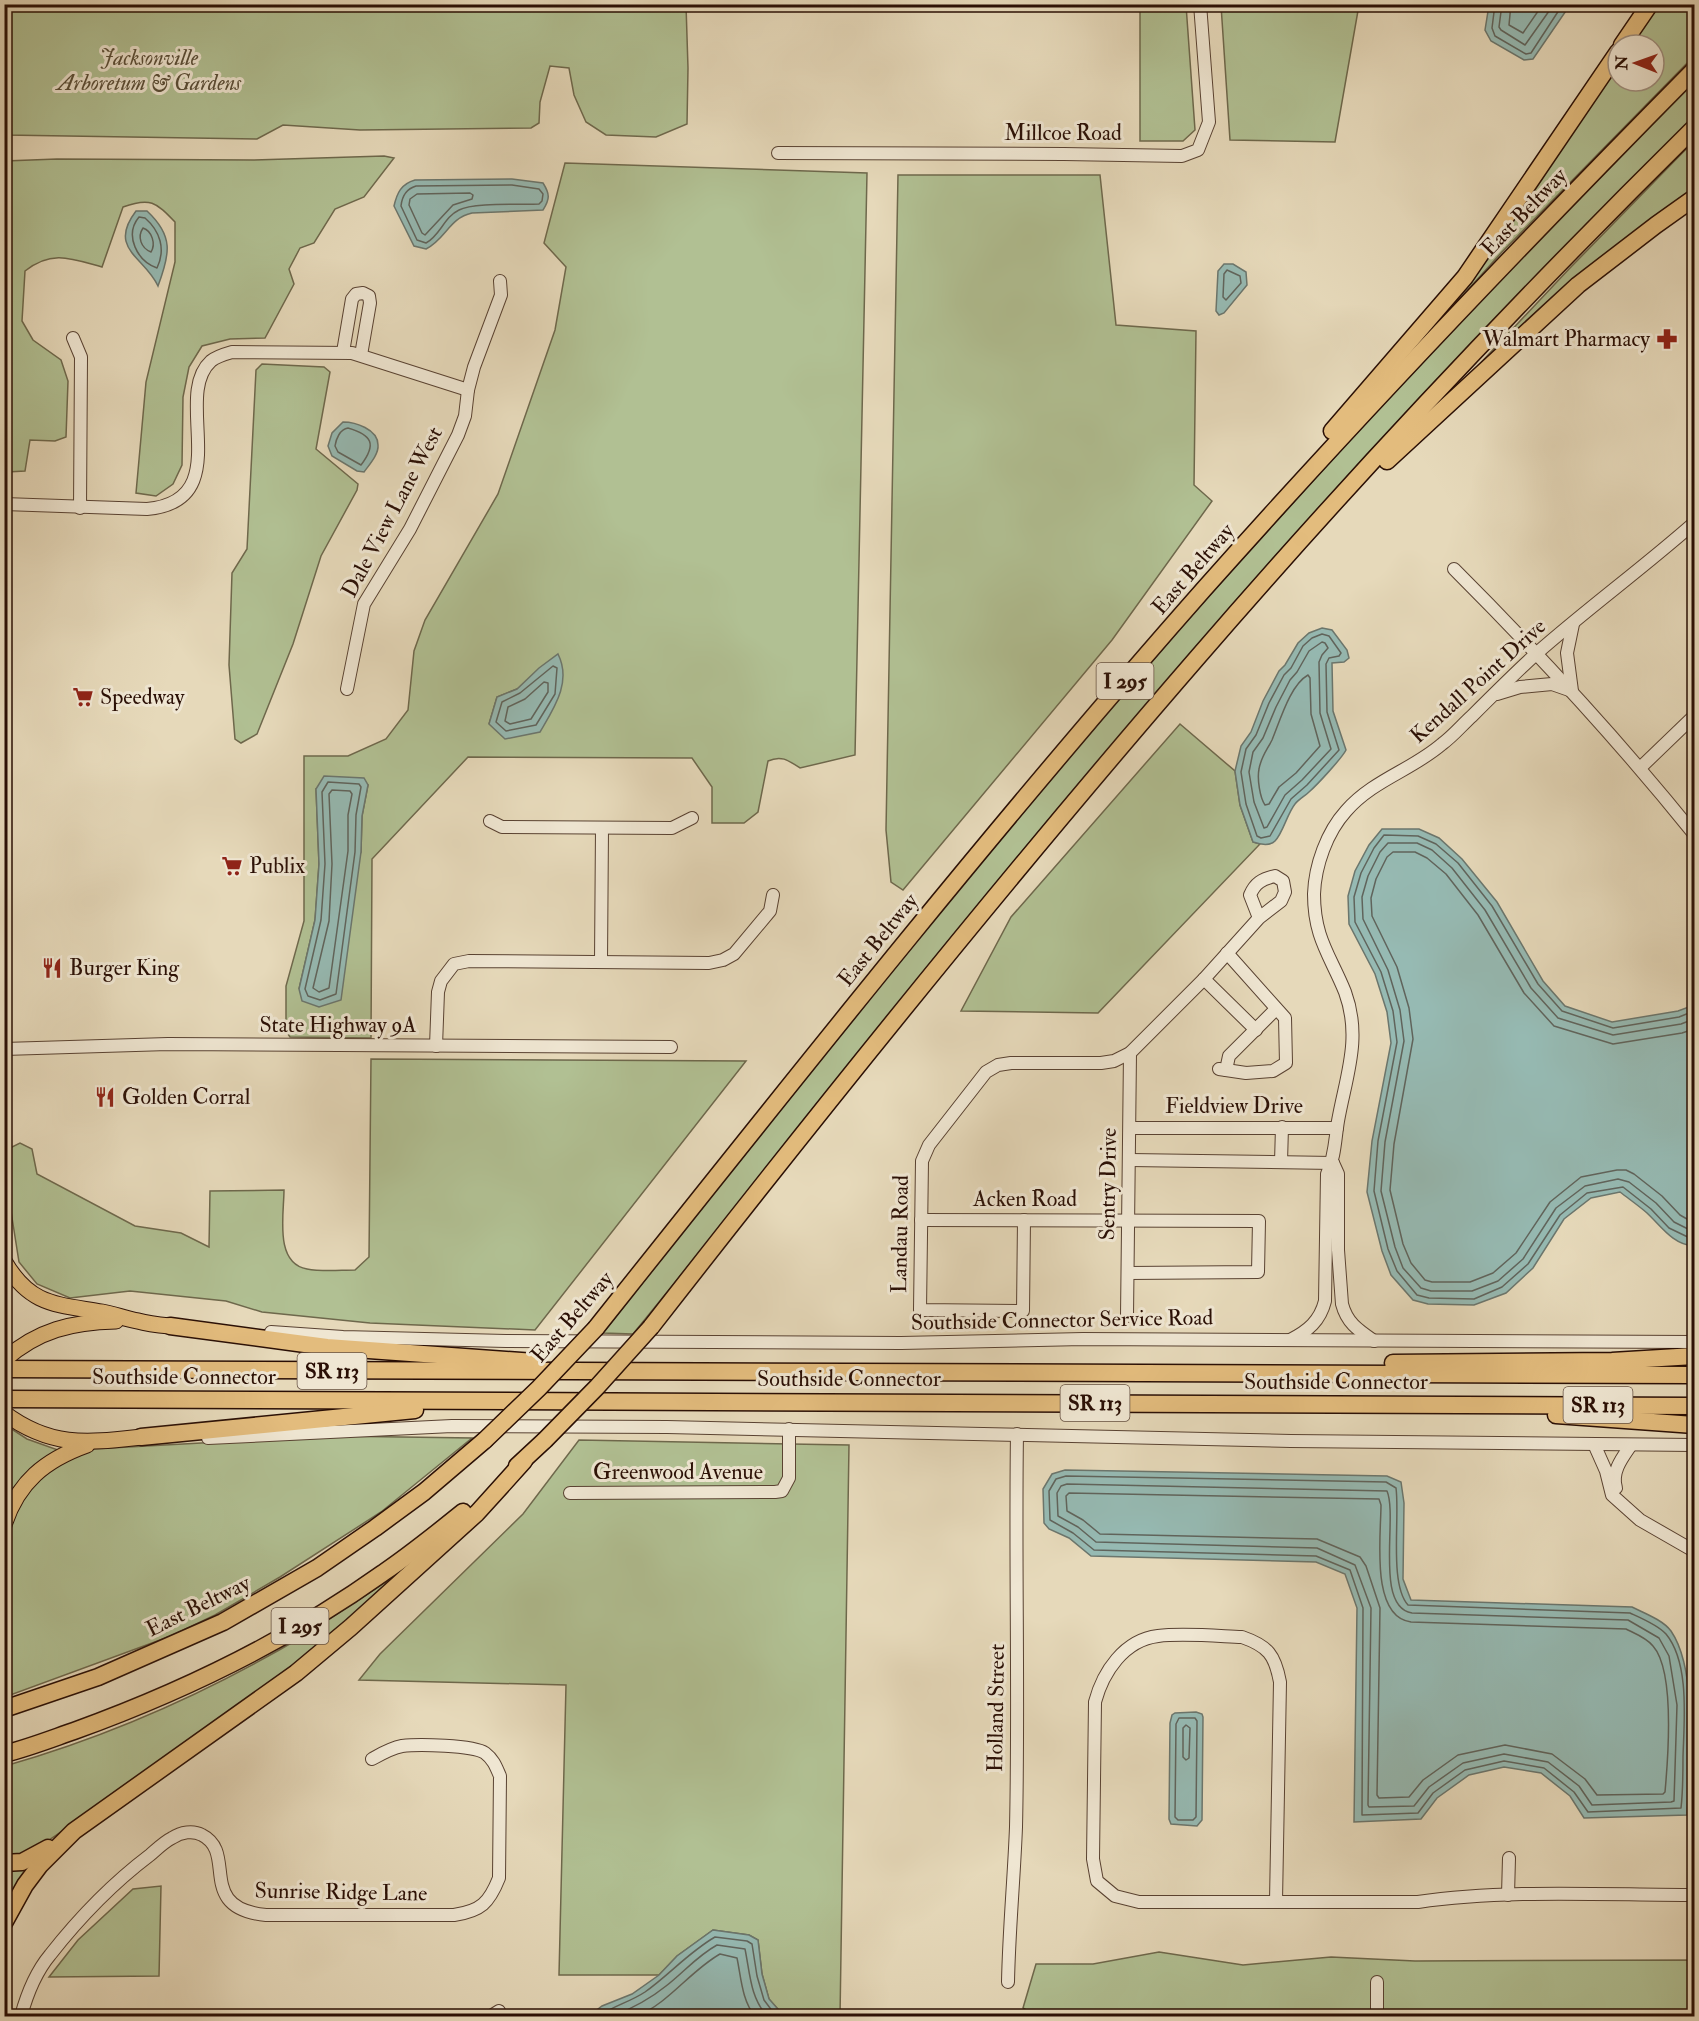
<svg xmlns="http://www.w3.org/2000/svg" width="1699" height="2021" font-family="'IM FELL Double Pica',serif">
	<rect width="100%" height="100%" fill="#e6d9ba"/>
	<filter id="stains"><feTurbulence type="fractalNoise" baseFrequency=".00333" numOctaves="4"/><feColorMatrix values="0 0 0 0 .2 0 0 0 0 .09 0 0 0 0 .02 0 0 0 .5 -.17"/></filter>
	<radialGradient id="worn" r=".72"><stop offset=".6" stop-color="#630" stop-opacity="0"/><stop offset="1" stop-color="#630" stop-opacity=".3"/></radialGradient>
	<g fill="#b1c093" stroke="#6e684c" stroke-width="1.5" fill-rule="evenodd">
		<path d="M5,4L686,5L688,68L687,124L656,137L606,135L586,122L574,95L569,68L550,66L540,102L539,123L531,128L360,130L283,125L257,139L5,135Z"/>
		<path d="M1140,5H1186L1195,130L1183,141H1140Z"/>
		<path d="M1221,5H1359L1335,142L1230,140Z"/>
		<path d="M1655,5H1694V56L1501,253L1456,303L1453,299L1618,59V81H1654V45H1627Z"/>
		<path d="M1694,79V119L1398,424L712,1237L633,1334L603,1333L818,1060L1002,835L1191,616L1434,347Z"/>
		<path d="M1694,141V194L1473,371L1569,269Z"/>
		<path d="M384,156L394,158L364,197L335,209L314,243L300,248L289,269L294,284L265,338L230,339L202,346L189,367L183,397L182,465L173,484L156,496L136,493L146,382L175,262V222C156,202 150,197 123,207L102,267C73,259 52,249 25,271L22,321L33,340L61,360L68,381L66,437L55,441L30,440L25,471L7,472L4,458L5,161L57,159L254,160Z"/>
		<path d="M565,163L867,173L855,755L800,768C788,760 781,755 768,761L758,812L744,823H712V787L692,758L468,757L372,859L371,1038L290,1037L286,1031V986L304,921V756H348L386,739L408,710L414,651L425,620L498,494L555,330L566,267L544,243ZM517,689L489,724L497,697ZM368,785L362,816L361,852L299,989L315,920L319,864L316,789Z"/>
		<path d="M898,175H1100L1116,325L1196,331L1194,485L1212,501L1112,640L903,890L891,882L886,830Z"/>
		<path d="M262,364L324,367L330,372L316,449L358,484L357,490L321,556L293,644L257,734L241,743L235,739L229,665L232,573L247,549L256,370Z"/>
		<path d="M1180,724L1235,771L1240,805L1253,842L1260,844L1098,1013L961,1011L1011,917Z"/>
		<path d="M371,1059L746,1061L535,1330L370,1323L262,1312L226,1301L130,1291L70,1298L37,1284L19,1262L10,1205V1148L20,1143L32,1149L37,1174L135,1226L181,1233L209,1247L210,1191L284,1190C284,1214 274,1263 307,1269C322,1272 340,1270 355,1270L369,1257Z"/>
		<path d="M4,1424L27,1439L58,1450L8,1499L4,1497Z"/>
		<path d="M331,1436L472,1438L381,1512L280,1577L215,1615L171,1636L5,1697V1553L7,1536L22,1496L43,1473L92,1449Z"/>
		<path d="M579,1440L849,1445L840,2016H784L769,1999L762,1974L758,1940L749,1935L713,1930L677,1956L659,1975H559L566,1685L359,1680L380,1654L523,1514Z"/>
		<path d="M404,1570L322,1646L168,1759L24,1857L5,1860V1766C110,1736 211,1691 305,1635C338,1614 371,1591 404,1570Z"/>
		<path d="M30,1866L5,1909V1871L19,1870Z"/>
		<path d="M161,1886L159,1976L49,1977L78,1940L133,1889Z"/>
		<path d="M1159,1952L1243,1965L1331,1957L1415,1961L1694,1960V2016H1101L1093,2011L1036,2016L1023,2008L1036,1964H1093Z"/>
	</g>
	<g fill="#96bab3" stroke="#6b766d" stroke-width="1.5">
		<path d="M1489,5V4L1570,5L1533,59L1524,60L1491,41L1485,30Z"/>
		<path d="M512,179L543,183C550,194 550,199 543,210L472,213C449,218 446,239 426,249L414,246L394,206C397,193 401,184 415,180Z"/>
		<path d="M136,211H147C174,236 170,254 158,286C145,257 107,249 136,211Z"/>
		<path d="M1224,264H1233L1246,272L1247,285L1224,313L1219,315L1216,311L1218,271Z"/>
		<path d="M343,422C355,422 378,429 378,445C379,454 369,465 364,472L357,471L332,456L328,446L332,433Z"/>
		<path d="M1322,628L1332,630L1347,650L1349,658L1344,662L1332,663L1333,711L1346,750C1342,758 1317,785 1309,792C1305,796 1299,799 1295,804C1287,814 1283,833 1275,841C1269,847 1259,844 1253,842L1240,805L1235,771L1241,746L1251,732L1263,701L1279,671L1285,665L1298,643L1309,633Z"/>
		<path d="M558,654C572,682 554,708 540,732L505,739L489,724L497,697L517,689L539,668Z"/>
		<path d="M324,776L364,778L368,785L362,816L361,852L341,1000L319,1007L302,1001L299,989L315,920L319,864L316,789Z"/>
		<path d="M1382,829H1419L1439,838L1462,859L1497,902L1543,981L1565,1006L1612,1022L1678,1011L1694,1005V1246C1673,1245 1661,1226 1647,1213C1639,1206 1629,1199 1620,1192L1591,1198L1564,1219L1533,1268L1506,1293L1474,1305L1428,1304L1413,1300L1391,1275L1382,1251L1367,1192L1372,1141L1391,1043L1387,1012L1375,974L1349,924L1348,896L1355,871L1369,845Z"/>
		<path d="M1065,1470L1387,1476L1401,1482L1404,1503L1403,1579L1411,1600L1632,1607C1644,1613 1663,1620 1671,1631C1699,1672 1689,1765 1687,1815L1584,1818L1570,1796L1541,1773L1504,1767L1469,1775L1437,1798L1421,1819L1354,1822L1357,1608L1345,1574L1316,1562L1091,1556L1069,1538L1049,1529L1044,1523L1043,1489L1052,1474Z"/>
		<path d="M1196,1712L1202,1714L1203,1717L1202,1820L1197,1826L1171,1824L1169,1819L1170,1723L1172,1715L1175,1713Z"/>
		<path d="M713,1930L749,1935L758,1940L762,1974L769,1999L784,2016H589L602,2006L632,1994L659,1975L677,1956Z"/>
		<path d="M1093,2011L1101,2016H1051Z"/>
	</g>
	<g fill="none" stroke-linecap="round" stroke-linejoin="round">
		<g stroke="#60645c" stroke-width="1.5">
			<path d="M1495,4L1492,28L1495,36L1526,54L1531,53L1563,4"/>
			<path d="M1502,4L1499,27L1501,30L1525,45L1554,4"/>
			<path d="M1511,4L1509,25L1523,33L1543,4"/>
			<path d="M512,185L539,189L543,194L542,201L539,204C521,205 473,202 459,210C444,217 440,236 426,243L417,240L401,206C402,196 406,189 416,186Z"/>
			<path d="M470,193L473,195L472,199L453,205L425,235L422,233L409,205L410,199L417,194Z"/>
			<path d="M139,217L145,218C160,231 166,249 157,268C137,261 124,235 139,217Z"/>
			<path d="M143,228C152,231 156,244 151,252C141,248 137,237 143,228Z"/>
			<path d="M1227,270L1240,276L1241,283L1226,300L1223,297L1224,274Z"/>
			<path d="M348,428C372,435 377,444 361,465L338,452L335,446C336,439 340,429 348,428Z"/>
			<path d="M1322,634L1329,636L1341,653L1339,656L1329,658L1326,664L1327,712L1339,750L1307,785L1291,799L1270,836L1261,838L1257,836L1246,804L1241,772L1246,749L1256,735L1269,703L1284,675L1291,668L1303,646L1312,638Z"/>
			<path d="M1322,642L1325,643L1328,648L1322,655L1319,662L1320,713L1331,749L1302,780L1285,795L1267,827L1264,828L1254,802L1249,772L1253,752L1263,738L1276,707L1290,680L1297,672L1309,651Z"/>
			<path d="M553,666L557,668L555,694L536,725L506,731L496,722L502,702L520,693Z"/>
			<path d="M1308,675L1310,678L1311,714L1320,746L1296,773L1279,787L1269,804L1265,805C1260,798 1257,779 1259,769C1261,757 1267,750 1272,740C1280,721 1290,685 1308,675Z"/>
			<path d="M544,682L548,683V692L531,719L510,724L505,721L508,707L525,699Z"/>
			<path d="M328,782L359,784L361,787L356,815L355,852L336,994L320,1000L308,996L305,989L321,920L325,864L322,792Z"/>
			<path d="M332,790L350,791L352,794L348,815V851L329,988L319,992L313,988L329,921L332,864L329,794Z"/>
			<path d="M1694,1011L1679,1017L1613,1028L1562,1011L1538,984L1492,906L1458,863L1436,844L1418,836L1384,835L1374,848L1361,873L1354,897L1355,922L1381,972L1393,1011L1397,1042L1378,1141L1374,1191L1388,1249L1397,1271L1417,1295L1429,1298L1474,1299L1502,1287L1528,1264L1560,1215L1587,1193L1623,1187L1651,1209L1669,1228L1694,1240"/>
			<path d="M1694,1019L1681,1024L1613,1035L1558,1018L1531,988L1485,910L1452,868L1432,850L1417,843H1388L1380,852L1368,876L1362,897L1363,919L1388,970L1400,1010L1404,1041L1385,1142L1381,1191L1395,1247L1403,1268L1421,1288L1431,1291H1472L1498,1281L1523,1259L1556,1208L1585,1186L1618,1179L1629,1182L1656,1203L1674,1222L1694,1232"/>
			<path d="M1694,1029L1682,1033L1613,1044L1554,1026L1524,993L1478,915L1446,874L1427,858L1415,852H1393L1387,857L1376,879L1371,898L1372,916L1397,967L1409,1008L1413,1039L1394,1144L1390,1190L1403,1244L1411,1263L1425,1280L1432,1282H1470L1493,1273L1516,1253L1550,1202L1581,1177L1617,1170H1626L1634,1174L1662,1196L1680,1215L1694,1223"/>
			<path d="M1066,1476L1386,1482L1396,1488C1400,1518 1389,1584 1408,1605L1630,1613C1641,1618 1658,1625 1666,1634C1690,1663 1684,1721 1683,1757C1683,1774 1683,1791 1681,1808L1588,1812L1574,1792L1544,1768L1504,1761L1465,1770L1433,1793L1418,1813L1362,1815L1363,1608L1350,1570L1316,1556L1094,1550L1073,1533L1050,1520L1049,1491L1056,1479Z"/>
			<path d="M1067,1484L1387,1491C1398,1517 1374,1607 1412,1613L1628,1620L1659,1638L1669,1656L1677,1705L1674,1801L1671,1802L1592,1805L1579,1786L1548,1762L1504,1754L1463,1763L1429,1787L1414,1806L1369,1807L1368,1805L1371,1608L1355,1565L1317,1548L1096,1542L1078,1527L1058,1516L1057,1493L1061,1486Z"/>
			<path d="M1069,1493L1379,1499L1381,1505C1381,1535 1370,1617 1411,1622L1626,1629C1634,1633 1647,1638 1653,1646C1675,1671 1668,1759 1665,1792L1663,1794L1597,1795L1585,1779L1552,1754L1505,1745L1458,1755L1423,1780L1409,1797L1379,1798L1377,1795L1380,1608L1366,1566L1360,1557L1317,1539L1100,1534L1083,1520L1067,1511L1066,1496Z"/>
			<path d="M1179,1718H1195L1197,1721L1196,1817L1193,1820H1178L1175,1817L1176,1724Z"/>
			<path d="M1186,1725L1190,1728L1189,1758L1186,1760L1183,1757V1728Z"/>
			<path d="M599,2016C613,2006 630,2002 645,1992C669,1975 689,1952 715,1937L747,1941L752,1944L757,1976L764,2000L776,2016"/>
			<path d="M613,2016C633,2008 650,1999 666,1986C684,1972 697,1956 717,1945L745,1949C750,1973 750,1997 767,2016"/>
			<path d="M637,2016C669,2003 690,1971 720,1954L737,1958C741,1977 742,2001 755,2016"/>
		</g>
		<g stroke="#594232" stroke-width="14">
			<g id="minor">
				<path d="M778,153L1064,154L1182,156L1198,150L1209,122L1200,4"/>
				<path d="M73,338L81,357L80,508"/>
				<path d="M343,352L352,299L356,294L363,293L369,296L370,303L361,355"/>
				<path d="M4,504L147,509C238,501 171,397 211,361C217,356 225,354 232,352L352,353L468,390"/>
				<path d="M1454,569C1538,653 1619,741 1694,834"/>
				<path d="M347,689L364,604L410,529L458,435L465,416L468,390L474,367L501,295L500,281"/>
				<path d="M1497,694L1520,687L1552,684L1572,691L1567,653L1573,624"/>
				<path d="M1640,768L1694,716"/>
				<path d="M490,821L502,827L672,828L692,818"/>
				<path d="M601,961L602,828"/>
				<path d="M1204,979L1256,1030"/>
				<path d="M436,1046L438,992L441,981L454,964L469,961L709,963L723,960L734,954L770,911L773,895"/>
				<path d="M4,1049L168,1044L671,1047"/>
				<path d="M1219,1069L1246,1073L1273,1071L1286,1063L1285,1018L1227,953"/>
				<path d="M1226,1070L1229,1056L1276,1009"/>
				<path d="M1130,1128H1337"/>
				<path d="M1130,1160L1333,1163"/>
				<path d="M1281,1162L1282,1127"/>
				<path d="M1333,1163L1338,1174V1250L1342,1304C1347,1323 1358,1330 1374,1341"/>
				<path d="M921,1220L1259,1221L1258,1272L1128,1273"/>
				<path d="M1024,1220L1023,1311L920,1310L922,1161L929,1145L986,1072L998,1065L1011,1063H1101L1114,1061L1130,1053L1204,979L1259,918L1281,901L1285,892L1283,881L1275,876C1262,879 1255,883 1250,895L1259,918"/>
				<path d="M1127,1316L1130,1053"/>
				<path d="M271,1332L343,1337L506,1341L901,1343L1083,1339L1694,1342"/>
				<path d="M1290,1340C1308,1331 1320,1321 1325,1301L1327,1174C1335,1157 1335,1139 1338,1121C1346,1076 1362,1038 1345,992C1330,955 1314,938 1314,894C1315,865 1327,832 1346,811C1373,780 1412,770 1442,744C1453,736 1462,725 1472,716C1493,695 1515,673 1537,653C1588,608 1643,568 1694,523"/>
				<path d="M208,1438L452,1426L667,1427L1291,1441L1694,1445"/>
				<path d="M1594,1444L1606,1471L1612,1495L1640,1520L1694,1551"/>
				<path d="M1616,1488C1611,1472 1622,1458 1631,1445"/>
				<path d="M570,1493L775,1492L782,1491L789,1478V1429"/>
				<path d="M1508,1895L1509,1858"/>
				<path d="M1276,1901L1280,1682C1275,1655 1268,1646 1242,1637C1217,1636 1182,1633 1158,1636C1124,1640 1103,1672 1095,1702L1093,1859L1097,1881L1115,1896L1139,1902H1418C1506,1889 1605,1895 1694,1895"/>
				<path d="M1008,1982C1009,1930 1014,1879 1016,1827C1019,1696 1015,1565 1017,1434"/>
				<path d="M1377,1982V2016"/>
				<path d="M21,2016C27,1994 35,1973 50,1955C79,1918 113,1883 150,1855C157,1849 164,1842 172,1838C181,1832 193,1830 202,1835C238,1853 195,1908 266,1915H454C481,1911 489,1903 499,1878L500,1776C496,1767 494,1760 485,1753C473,1745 418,1744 402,1746C391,1748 381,1754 372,1759"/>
				<path d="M491,2016L499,2011"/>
			</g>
		</g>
		<g stroke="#2a0f05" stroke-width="17">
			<g id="major">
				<path d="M4,1261C30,1306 56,1304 102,1312C114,1314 126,1319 138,1321C148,1324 159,1325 170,1326"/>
				<path d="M4,1360C38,1330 72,1322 116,1321"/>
				<path d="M4,1413C51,1448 87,1443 141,1437"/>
				<path d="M4,1525C18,1482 45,1460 87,1445"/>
			</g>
		</g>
		<g stroke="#2a0f05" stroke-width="19">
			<g id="highway">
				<path d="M1622,45L1650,4"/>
				<path d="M1332,431L1465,277L1618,52"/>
				<path d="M1387,461L1578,285L1656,225L1694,198"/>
				<path d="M170,1326L327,1347L535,1362"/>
				<path d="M651,1327C828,1100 1008,876 1197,658C1355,475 1522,298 1694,128"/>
				<path d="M596,1328C795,1078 993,828 1204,589C1362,411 1527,239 1694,70"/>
				<path d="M1393,1363L1612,1361L1694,1356"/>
				<path d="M4,1369L1694,1375"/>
				<path d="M4,1399L1694,1406"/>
				<path d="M1556,1415L1694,1425"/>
				<path d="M141,1437L415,1410"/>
				<path d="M517,1466L545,1440"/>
				<path d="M4,1709L98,1677L223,1622L317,1568L375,1528L424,1492L485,1440"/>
				<path d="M4,1754C28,1748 51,1739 74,1731C182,1692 289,1640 383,1573C411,1554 437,1533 463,1512"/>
				<path d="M4,1863L22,1862L48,1848"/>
				<path d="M4,1923L25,1885L40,1865L74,1831L296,1673L351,1627L477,1513L524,1461"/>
			</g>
		</g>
		<use href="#minor" stroke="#efe6d2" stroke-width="12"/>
		<use href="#major" stroke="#e3bc7d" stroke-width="15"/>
		<use href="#highway" stroke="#e3bc7d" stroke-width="16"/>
		<g stroke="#2a0f05" stroke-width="19" stroke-linecap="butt">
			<g id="highway-bridge">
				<path d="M485,1440L539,1388L596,1328"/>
				<path d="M545,1440L597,1387L651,1327"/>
			</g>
		</g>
		<use href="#highway-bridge" stroke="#e3bc7d" stroke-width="16"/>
	</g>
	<defs>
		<g id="pharmacy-bare" transform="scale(1.62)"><path d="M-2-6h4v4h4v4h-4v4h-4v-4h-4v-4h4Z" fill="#8f2418" stroke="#efe6d2" stroke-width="2.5" paint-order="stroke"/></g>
		<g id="supermarket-bare" transform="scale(1.62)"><path d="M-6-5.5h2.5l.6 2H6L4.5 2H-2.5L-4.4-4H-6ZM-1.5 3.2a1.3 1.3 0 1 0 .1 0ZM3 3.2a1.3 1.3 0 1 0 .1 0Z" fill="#8f2418" stroke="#efe6d2" stroke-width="2.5" paint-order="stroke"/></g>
		<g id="restaurant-bare" transform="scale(1.62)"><path d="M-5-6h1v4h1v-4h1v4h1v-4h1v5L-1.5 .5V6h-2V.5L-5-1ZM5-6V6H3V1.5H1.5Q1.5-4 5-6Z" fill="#8f2418" stroke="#efe6d2" stroke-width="2.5" paint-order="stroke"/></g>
	</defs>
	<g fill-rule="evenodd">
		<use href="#pharmacy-bare" x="1667" y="339"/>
		<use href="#supermarket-bare" x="83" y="697"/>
		<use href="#supermarket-bare" x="232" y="866"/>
		<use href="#restaurant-bare" x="52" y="968"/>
		<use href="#restaurant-bare" x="105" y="1097"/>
	</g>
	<g text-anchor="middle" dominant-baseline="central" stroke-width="6" stroke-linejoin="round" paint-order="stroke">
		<g fill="#efe6d2" stroke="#655042" stroke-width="1.5">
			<rect x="1096.5" y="663" width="57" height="36" rx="4.5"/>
			<rect x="297.5" y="1353" width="69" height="36" rx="4.5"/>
			<rect x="1060.5" y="1385" width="69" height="36" rx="4.5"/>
			<rect x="1563.5" y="1387" width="69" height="36" rx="4.5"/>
			<rect x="271.5" y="1608" width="57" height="36" rx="4.5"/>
		</g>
		<g font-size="21" font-weight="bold" fill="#2a0f05">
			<text x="1125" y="681">I 295</text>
			<text x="332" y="1371">SR 113</text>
			<text x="1095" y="1403">SR 113</text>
			<text x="1598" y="1405">SR 113</text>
			<text x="300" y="1626">I 295</text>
		</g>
		<g font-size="22" font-style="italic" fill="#594d37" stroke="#efe6d2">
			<text x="149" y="58">Jacksonville<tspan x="149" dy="25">Arboretum &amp; Gardens</tspan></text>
		</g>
		<g font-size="22" fill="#2a0f05" stroke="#efe6d2">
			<text x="1063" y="133">Millcoe Road</text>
			<text transform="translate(1524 212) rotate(-46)">East Beltway</text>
			<text transform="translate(392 512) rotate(-62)">Dale View Lane West</text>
			<text transform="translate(1193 569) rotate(-49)">East Beltway</text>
			<text transform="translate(1478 681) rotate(-42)">Kendall Point Drive</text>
			<text transform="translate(878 940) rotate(-51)">East Beltway</text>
			<text x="338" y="1025">State Highway 9A</text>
			<text x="1234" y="1106">Fieldview Drive</text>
			<text transform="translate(1108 1184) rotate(-89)">Sentry Drive</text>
			<text x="1025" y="1199">Acken Road</text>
			<text transform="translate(900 1234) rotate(-89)">Landau Road</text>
			<text transform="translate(572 1317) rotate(-49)">East Beltway</text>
			<text transform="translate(1062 1320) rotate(-1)">Southside Connector Service Road</text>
			<text x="184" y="1377">Southside Connector</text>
			<text x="849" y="1379">Southside Connector</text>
			<text x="1336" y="1382">Southside Connector</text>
			<text x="678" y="1472">Greenwood Avenue</text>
			<text transform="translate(198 1606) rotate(-26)">East Beltway</text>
			<text transform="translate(996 1708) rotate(-89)">Holland Street</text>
			<text transform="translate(341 1892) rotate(1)">Sunrise Ridge Lane</text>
		</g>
		<g font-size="22" fill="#2a0f05" stroke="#efe6d2" text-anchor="start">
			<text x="1650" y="339" text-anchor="end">Walmart Pharmacy</text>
			<text x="100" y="697">Speedway</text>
			<text x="249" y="866">Publix</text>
			<text x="69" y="968">Burger King</text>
			<text x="122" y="1097">Golden Corral</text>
		</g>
	</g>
	<rect width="1699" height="2021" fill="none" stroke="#e6d9ba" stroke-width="24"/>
	<rect x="6" y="6" width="1687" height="2009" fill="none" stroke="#2a0f05" stroke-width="3"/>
	<rect x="12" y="12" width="1675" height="1997" fill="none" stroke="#2a0f05" stroke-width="1.5"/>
	<g transform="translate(1636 63) rotate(271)"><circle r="28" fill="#efe6d2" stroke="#a09080" stroke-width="1.5"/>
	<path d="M0-4.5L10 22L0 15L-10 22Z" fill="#8f2418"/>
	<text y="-9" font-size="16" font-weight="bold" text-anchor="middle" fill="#2a0f05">N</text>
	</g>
	<rect width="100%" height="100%" filter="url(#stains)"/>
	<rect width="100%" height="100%" fill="url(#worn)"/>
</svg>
